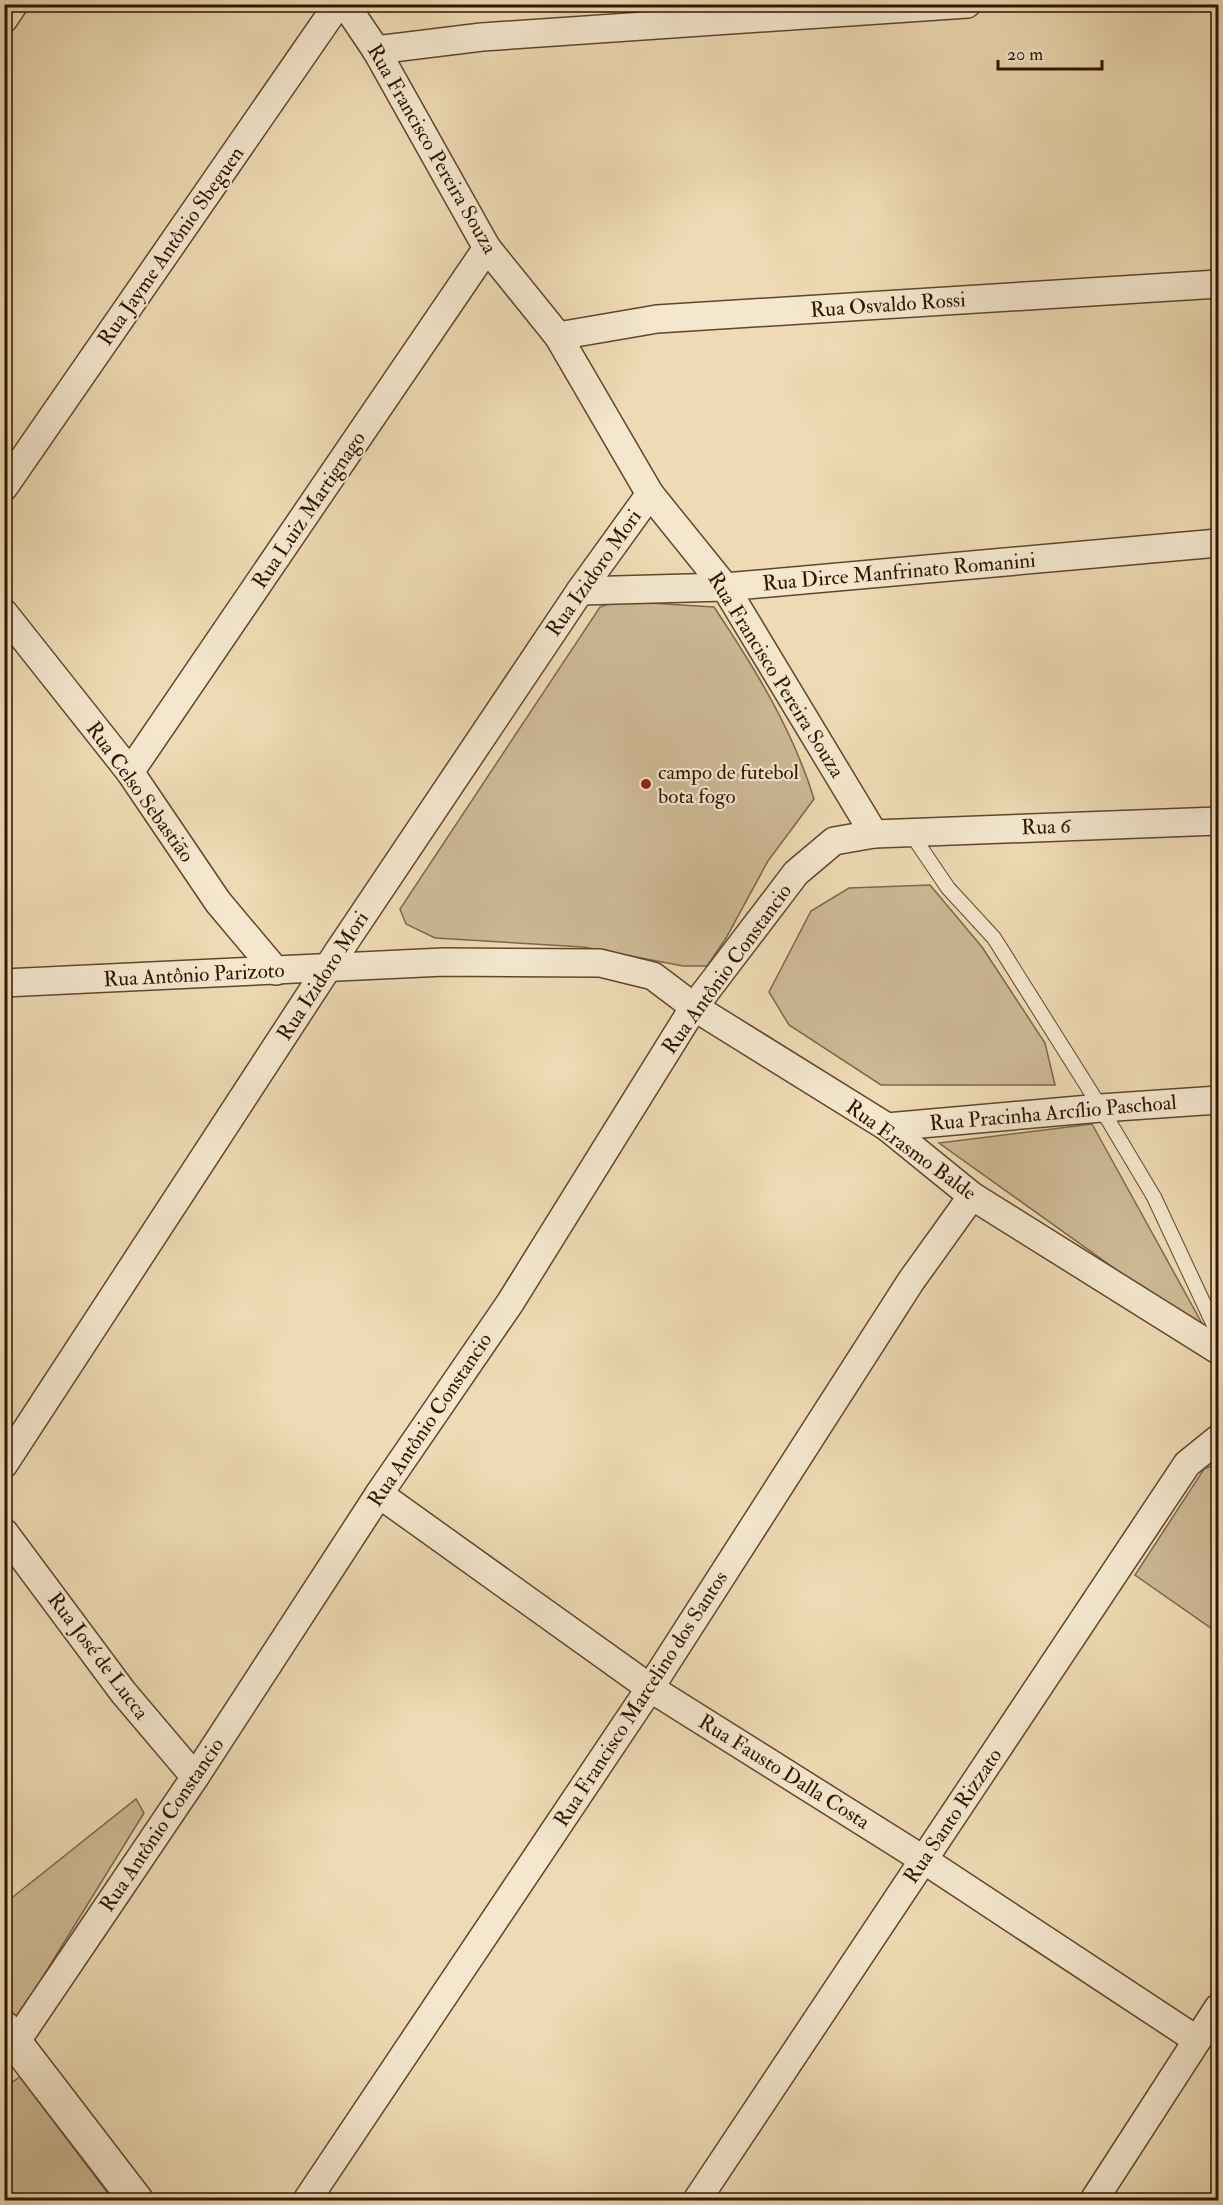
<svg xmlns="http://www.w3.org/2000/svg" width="1223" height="2205" font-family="'IM FELL Double Pica',serif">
	<rect width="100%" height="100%" fill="#eedab4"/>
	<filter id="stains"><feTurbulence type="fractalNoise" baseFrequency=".00333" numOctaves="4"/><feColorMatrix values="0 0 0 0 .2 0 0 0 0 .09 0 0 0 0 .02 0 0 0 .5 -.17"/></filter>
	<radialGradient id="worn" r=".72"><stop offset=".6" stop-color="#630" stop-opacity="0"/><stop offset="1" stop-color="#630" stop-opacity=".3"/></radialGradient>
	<g fill="#ceb996" stroke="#7e674c" stroke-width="1.5">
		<path d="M617,601L714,607C754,667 793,730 814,799L768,861L726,938L707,966H683L583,947L435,938L406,924L400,909L600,607Z"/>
		<path d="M930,885L982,947L1045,1043L1055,1085H881L789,1025L769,992L811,911L849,888Z"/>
		<path d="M1092,1124L1209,1336L939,1143Z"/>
		<path d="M1216,1464L1218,1466V1633L1135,1575L1204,1469Z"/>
		<path d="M136,1799L144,1813L15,2022L5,2010L4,1904Z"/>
		<path d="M20,2077L113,2200H5V2087Z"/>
	</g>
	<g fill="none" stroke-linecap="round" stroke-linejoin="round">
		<g stroke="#5f462e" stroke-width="16">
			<path id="service" d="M910,832L948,888L994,938L1101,1108L1154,1197L1218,1334"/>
		</g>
		<g stroke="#5f462e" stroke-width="30">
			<g id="minor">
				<path d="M345,4L376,50L487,248L558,336L650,494L725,587L874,834"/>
				<path d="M4,19L14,4"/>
				<path d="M376,50L482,37L967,4"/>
				<path d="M558,336L657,319L1218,284"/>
				<path d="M4,487L338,4"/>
				<path d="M580,591L725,587L1218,543"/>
				<path d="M4,613L130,772L218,902L276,971"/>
				<path d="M130,772L487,248"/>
				<path d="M4,983L444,962L600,963L653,976L694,1007L887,1127L972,1196L1218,1350"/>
				<path d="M887,1127L1101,1108L1218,1100"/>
				<path d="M4,1464L338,952L580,591L650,494"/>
				<path d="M379,1494L650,1688L924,1860L1197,2040"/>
				<path d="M4,1532L123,1692L195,1777"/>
				<path d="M4,2051L16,2042L195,1777L379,1494L510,1303L694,1007L796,873L834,841L874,834L1218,821"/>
				<path d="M307,2200L650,1688L911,1281L972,1196"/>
				<path d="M697,2200L1187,1464L1218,1439"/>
				<path d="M1094,2200L1218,2008"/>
			</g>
		</g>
		<g stroke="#5f462e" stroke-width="36">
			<path id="tertiary" d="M4,2028L136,2200"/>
		</g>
		<use href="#service" stroke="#f4e7ce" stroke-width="14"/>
		<use href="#minor" stroke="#f4e7ce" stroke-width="27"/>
		<use href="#tertiary" stroke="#f4e7ce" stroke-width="33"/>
	</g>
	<circle fill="#8f2418" stroke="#f4e7ce" stroke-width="2" cx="646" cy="784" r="6"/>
	<g text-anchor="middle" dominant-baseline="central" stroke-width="4.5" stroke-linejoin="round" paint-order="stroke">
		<g font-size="21" fill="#2f1502" stroke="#f4e7ce">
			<text transform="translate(432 149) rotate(60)">Rua Francisco Pereira Souza</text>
			<text transform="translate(171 246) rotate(-55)">Rua Jayme Antônio Sbeguen</text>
			<text transform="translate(888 305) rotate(-4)">Rua Osvaldo Rossi</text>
			<text transform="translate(309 510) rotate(-56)">Rua Luiz Martignago</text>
			<text transform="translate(899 572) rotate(-5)">Rua Dirce Manfrinato Romanini</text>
			<text transform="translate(594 573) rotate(-55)">Rua Izidoro Mori</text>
			<text transform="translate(776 675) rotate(58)">Rua Francisco Pereira Souza</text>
			<text transform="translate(140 792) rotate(54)">Rua Celso Sebastião</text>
			<text transform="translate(1046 827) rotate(-2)">Rua 6</text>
			<text transform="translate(727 969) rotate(-54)">Rua Antônio Constancio</text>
			<text transform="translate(194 975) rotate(-3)">Rua Antônio Parizoto</text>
			<text transform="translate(323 976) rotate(-57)">Rua Izidoro Mori</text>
			<text transform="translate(1053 1113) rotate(-5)">Rua Pracinha Arcílio Paschoal</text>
			<text transform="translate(911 1150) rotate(36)">Rua Erasmo Balde</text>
			<text transform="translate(430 1420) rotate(-56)">Rua Antônio Constancio</text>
			<text transform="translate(98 1656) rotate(53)">Rua José de Lucca</text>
			<text transform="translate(641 1699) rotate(-57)">Rua Francisco Marcelino dos Santos</text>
			<text transform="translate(784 1772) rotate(32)">Rua Fausto Dalla Costa</text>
			<text transform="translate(953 1816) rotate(-56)">Rua Santo Rizzato</text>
			<text transform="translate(162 1825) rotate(-56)">Rua Antônio Constancio</text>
		</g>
		<g font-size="21" fill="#2f1502" stroke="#f4e7ce" text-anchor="start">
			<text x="658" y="772">campo de futebol<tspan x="658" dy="24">bota fogo</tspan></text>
		</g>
	</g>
	<rect width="1223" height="2205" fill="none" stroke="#eedab4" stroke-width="24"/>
	<rect x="6" y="6" width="1211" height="2193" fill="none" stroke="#2f1502" stroke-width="3"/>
	<rect x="12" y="12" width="1199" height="2181" fill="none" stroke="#2f1502" stroke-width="1.5"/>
	<path d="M998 60v9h104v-9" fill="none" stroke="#2f1502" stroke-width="3"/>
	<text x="1007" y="60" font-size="18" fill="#2f1502" stroke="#f4e7ce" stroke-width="4.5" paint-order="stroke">20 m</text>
	<rect width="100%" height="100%" filter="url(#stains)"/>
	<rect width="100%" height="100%" fill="url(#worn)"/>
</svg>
